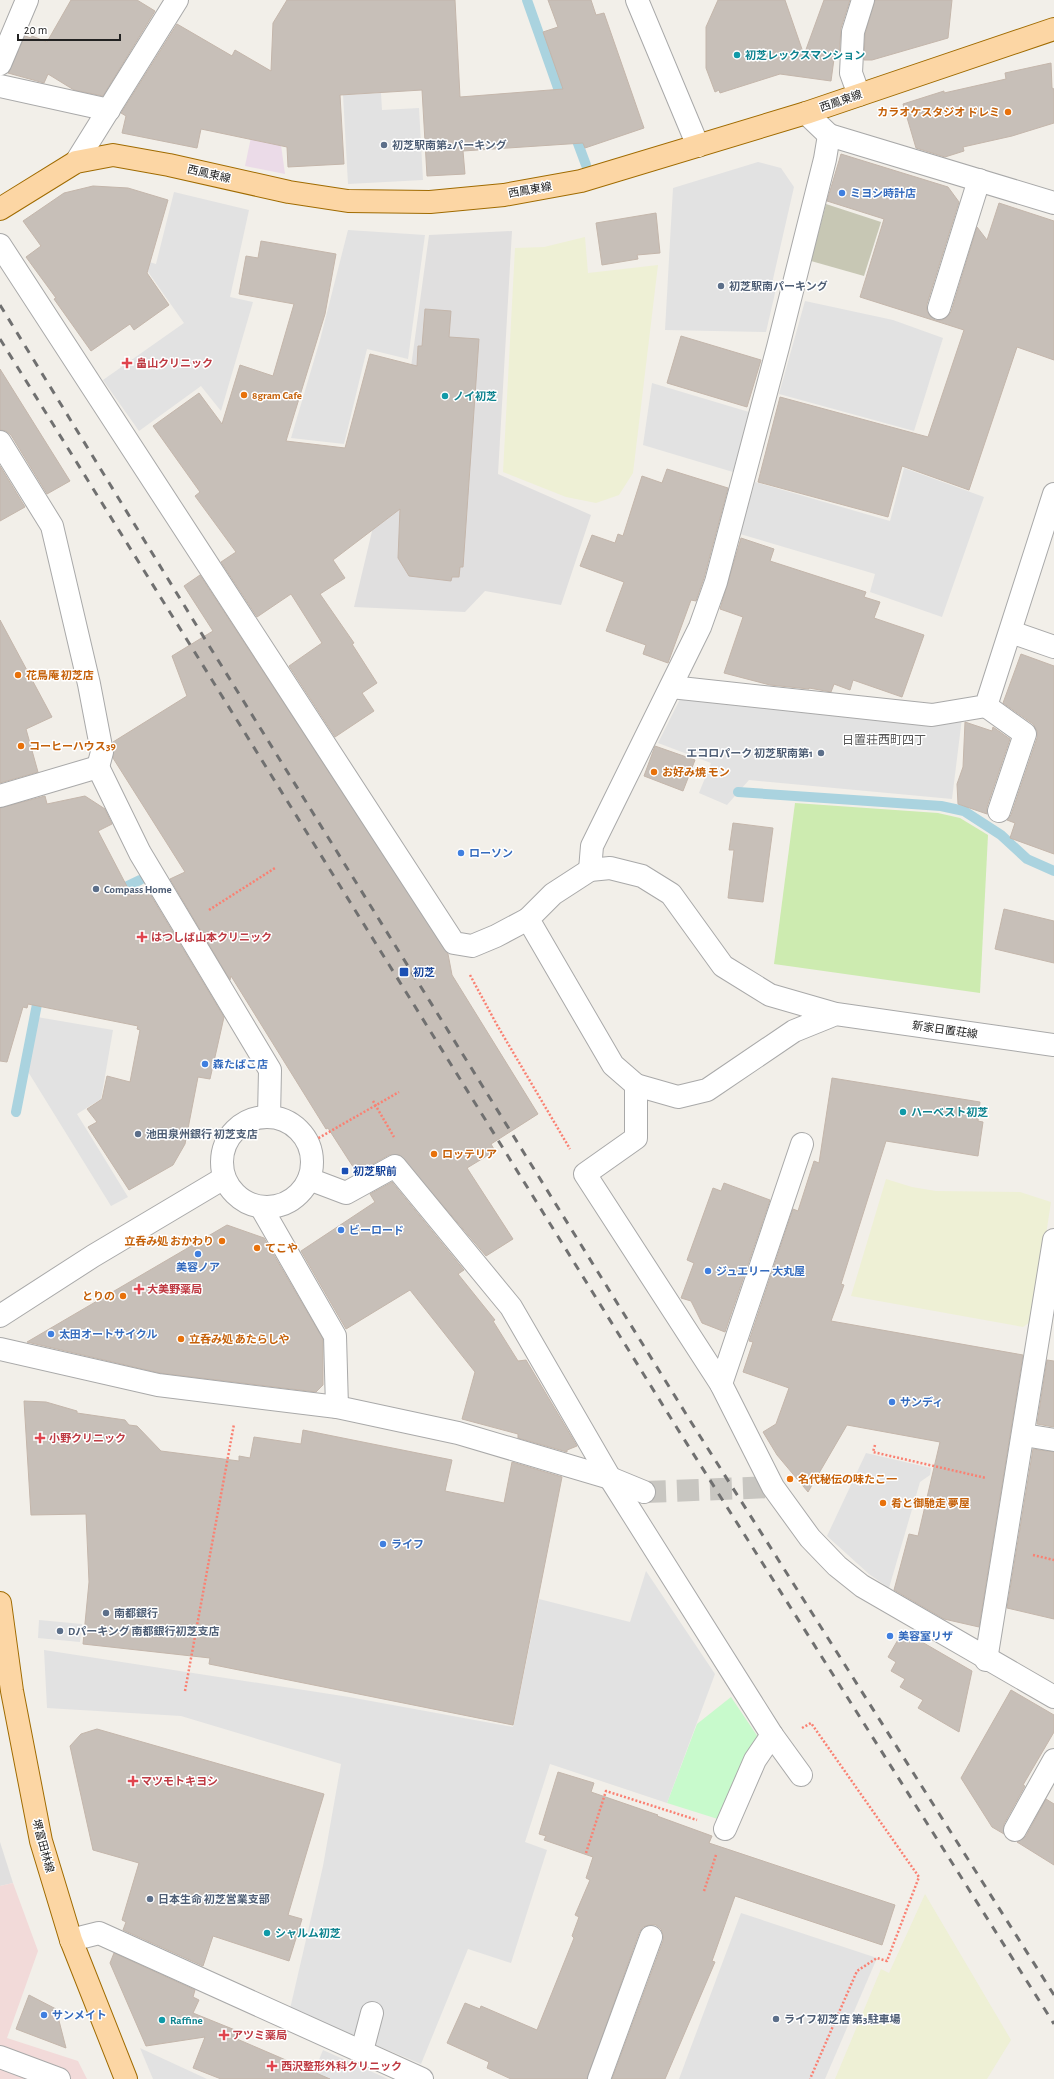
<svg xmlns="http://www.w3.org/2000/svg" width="1054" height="2079" font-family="'Alegreya Sans','Noto Sans JP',sans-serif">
	<rect width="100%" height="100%" fill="#f2efe9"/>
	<g fill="#e0dfdf">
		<path d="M512,231L498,474L591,515L561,605L485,591L465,612L354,607L411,367L429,235Z"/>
		<path d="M0,1842L13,1883L0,1886Z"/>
	</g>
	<path fill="#f2dad9" d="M13,1883L38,1951L7,2038L78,2061L87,2079H0V1886Z"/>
	<path fill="#ebdbe8" d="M256,113L281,145L285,174L245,166Z"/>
	<path fill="#c7c7b4" d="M826,204L881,222L864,276L811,261Z"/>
	<g fill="#eef0d5">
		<path d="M585,237L588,273L658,265L633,473L619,495L596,503L566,497L503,472L515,248L544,247Z"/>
		<path d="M886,1179L912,1187L936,1191L1020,1192L1051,1202L1033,1320L1023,1327L851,1296Z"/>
		<path d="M925,1894L1011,2040L987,2079H835L881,1969L889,1973Z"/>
	</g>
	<path fill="#cdebb0" d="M795,803L938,813L960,818L988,835L980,993L774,964Z"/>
	<path fill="#c8facc" d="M731,1697L758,1737L721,1820L667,1803L697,1724Z"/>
	<g fill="#e2e2e2">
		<path d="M381,93L382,110L419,108L423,180L348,184L343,95Z"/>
		<path d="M758,162L781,168L794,187L773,279L775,293L766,332L665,330L673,188Z"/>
		<path d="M174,192L249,210L230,297L253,302L221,411L201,386L139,431L103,380L184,323L139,259L156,264Z"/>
		<path d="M348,230L425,235L408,359L367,349L344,444L291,438L320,340Z"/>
		<path d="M805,301L893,320L943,338L914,431L779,394Z"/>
		<path d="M652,383L749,412L733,472L643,445Z"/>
		<path d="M904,468L984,497L942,617L870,592L875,574L740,534L755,482L890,521Z"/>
		<path d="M680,699L925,725L962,718L952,799L749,780L727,805L699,793L711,763L658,743Z"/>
		<path d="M37,1017L113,1030L101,1099L77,1114L128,1197L111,1206L27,1070Z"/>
		<path d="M866,1453L931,1468L930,1475L920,1482L889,1588L869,1574L827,1536Z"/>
		<path d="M646,1571L715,1674L667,1803L550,1764L525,1842L547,1850L511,1963L468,1949L421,2064L290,2009L323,1866L341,1764L181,1716L47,1708L44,1650L349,1697L513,1727L539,1599L630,1622Z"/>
		<path d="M39,1620L82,1624L80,1642L38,1638Z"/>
		<path d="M741,1913L877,1958L825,2079H679Z"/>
		<path d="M140,2048L207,2079H153Z"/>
		<path d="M323,2050L388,2079H311Z"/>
	</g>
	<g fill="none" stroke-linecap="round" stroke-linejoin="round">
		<g stroke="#aad3df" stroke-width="10">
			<path d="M527,0L563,102"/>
			<path d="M573,130L586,165"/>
			<path d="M738,792L941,806L964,811L1001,835L1027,859L1054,871"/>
			<path d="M115,892L140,880"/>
			<path d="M16,1112L39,994"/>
		</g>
	</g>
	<g fill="#c7bfb8" stroke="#c4b6ab">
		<path d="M71,0H137L155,11L103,96L74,90L48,74L44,83L8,73L25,36L31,38L32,36L47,42Z"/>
		<path d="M287,0H455L460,97L563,89L543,32L558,27L548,0H591L596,15L604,13L644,128L585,148L583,143L463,151L465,174L427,176L422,90L340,95L344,164L288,167L287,147L201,129L197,148L122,133L126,116L121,113L177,24L232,56L235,50L271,71L273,23Z"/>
		<path d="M718,0H785L804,55L824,0H850L841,28L839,59H834L831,81L780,74L720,93L719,90L715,92L706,68V27Z"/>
		<path d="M875,0H952L948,38L872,60H864L865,34Z"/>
		<path d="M1051,63L1052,88L1054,89V123L1012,136L963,147L964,151L945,157L916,148L903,104L944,91V93L1006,79L1005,73Z"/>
		<path d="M841,154L948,187L959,202L927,304V311L930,316L935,320H942L947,317L951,312L977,227L987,240L999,203L1054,221V360L1017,347L969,490L902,466L888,517L758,482L780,397L928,437L964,330L860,297L884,219L827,201Z"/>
		<path d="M93,186L128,188L168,200L147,273L169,305L134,330L130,324L91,351L54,299L56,298L26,257L41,246L23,221L64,193Z"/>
		<path d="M656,213L660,253L637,255L638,259L602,265L596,223Z"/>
		<path d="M261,241L336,254L325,314L286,441L345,448L370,354L417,366L418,346H422L425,309L451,311L449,337L479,339L463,567H460L459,577H452L451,581L409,576L398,558L400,509L333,560L345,578L320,594L354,643L352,644L377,683L362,693L374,711L335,737L289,666L322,643L291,594L257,617L221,562L236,552L195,496L200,492L153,426L199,393L222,424L240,365L273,376L294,304L239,294L246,256L258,258Z"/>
		<path d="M681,336L761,360L747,407L667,383Z"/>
		<path d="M0,369L70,481L47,494L11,435L6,431L0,430Z"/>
		<path d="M0,466L25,507L0,521Z"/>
		<path d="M667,469L728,488L704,578L696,601L691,600L668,663L643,654L646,645L606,631L624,582L580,566L592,535L615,543L618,534L623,536L642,476L662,483Z"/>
		<path d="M741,538L774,549L770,561L866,592L864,597L880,602L874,618L924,635L902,697L853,680L850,690L834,684L831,692L809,688V689L770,685L724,673L743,617L720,609Z"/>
		<path d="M200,575L448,954L452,975L538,1114L491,1144L495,1151L467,1168L513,1239L486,1256L400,1155H389L357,1173L328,1128L326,1129L231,976L230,980L170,879L185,872L113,758V742L187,696L172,656L213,631L184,586Z"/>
		<path d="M0,620L52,717L26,729L38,772L0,783Z"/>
		<path d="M1021,654L1054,666V854L1010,838L1015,823L1007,820L1011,815L1037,738V731L1033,724L1003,703Z"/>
		<path d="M965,722L992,731L993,727L1010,739L987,807V814L958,804L957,784L963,767Z"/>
		<path d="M655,746L695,760L683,791L644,776Z"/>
		<path d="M45,796L47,804L85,796L105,809L112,824L98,831L132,896L147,889L224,1017L210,1079L198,1077L185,1144L173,1165L129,1190L88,1127L97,1122L87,1109L102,1099L107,1076L130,1082L140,1030L137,1029L138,1026L28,1004L27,1008L23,1007L7,1062L0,1061V808Z"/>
		<path d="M733,823L773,828L763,902L728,898L734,850H729Z"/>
		<path d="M1004,909L1054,921V963L995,949Z"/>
		<path d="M832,1078L980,1102L978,1121L983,1122L978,1156L886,1141L841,1284L844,1285L831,1321L1023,1355L979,1627L944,1619L894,1590L909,1534L918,1536L940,1442L847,1425L808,1492L777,1455L763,1432L776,1424L789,1388L743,1372L753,1342L749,1341L793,1209L798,1211L814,1161L819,1163Z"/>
		<path d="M392,1182L464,1270L458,1274L495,1320L493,1321L518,1361L526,1360L577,1446L567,1450V1452L518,1438V1434L462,1419L475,1372L410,1290L346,1329L301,1251L375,1202L370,1194Z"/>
		<path d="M724,1183L770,1200L725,1332L702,1323L691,1301L681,1298L694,1263L687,1260L713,1188L721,1191Z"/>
		<path d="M227,1225L264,1238L323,1339V1385L316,1392L160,1373L27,1342Z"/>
		<path d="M1047,1360L1054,1361V1427L1037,1424Z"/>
		<path d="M24,1401L46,1402L77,1411V1413L125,1420L129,1425L137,1426L161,1451L239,1461V1456L250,1458L254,1437L301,1444L303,1430L452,1460L445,1491L504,1503L512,1462L562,1477L513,1725L209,1664L210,1658L83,1644L89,1582L86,1514L31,1515Z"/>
		<path d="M1033,1449L1054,1452V1619L1007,1608Z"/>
		<path d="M903,1631L972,1671L959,1732L918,1708L923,1700L900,1687L905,1679L891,1671L896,1662L888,1657Z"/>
		<path d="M1011,1690L1054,1715V1732L1023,1785L1025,1786L1004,1824V1834L992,1827L961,1778Z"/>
		<path d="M97,1729L324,1794L288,1915L302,1919L289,1961L213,1936L203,1966L123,1930L126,1922L122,1920L139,1863L93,1850L70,1746L81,1734Z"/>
		<path d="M558,1772L594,1783L591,1792L658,1815L657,1816L712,1836L709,1843L895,1905L882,1945L735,1896L712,1961L715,1962L665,2079H612L663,1941V1935L661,1929L656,1925H649L643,1927L639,1933L587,2079H511L487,2068L489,2062L447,2043L465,2003L480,2009L481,2006L537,2030L574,1938L572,1936L579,1917L575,1915L590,1880L586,1878L593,1857L544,1840L546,1836L539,1834Z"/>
		<path d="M1046,1799L1054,1804V1865L1017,1842L1026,1836Z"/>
		<path d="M114,1953L195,1990L193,1997L199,2000L193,2013L240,2032L237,2039L330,2079H221L193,2068L205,2037L146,2046L110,1963Z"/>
		<path d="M29,1995L56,2009L66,2048L16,2029Z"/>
	</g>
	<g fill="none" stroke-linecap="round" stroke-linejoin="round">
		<path stroke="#c8c6c1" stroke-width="22" stroke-dasharray="22 11" stroke-linecap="butt" d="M644,1492L773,1487"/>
		<g stroke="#a9a9a9" stroke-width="24">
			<g id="minor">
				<path d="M637,0L698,146"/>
				<path d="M0,64L27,0"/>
				<path d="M0,86L109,110"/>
				<path d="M859,95L851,73L853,32L863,0"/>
				<path d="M829,135L1054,203"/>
				<path d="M76,162L177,0"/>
				<path d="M0,245L454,943L472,946L496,936L528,919"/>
				<path d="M939,308L979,180"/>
				<path d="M0,442L52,526L89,684L102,752L98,767"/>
				<path d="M1011,632L1054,647"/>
				<path d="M671,687L932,715L986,706L1054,494"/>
				<path d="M986,706L1025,734L999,811"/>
				<path d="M0,796L98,767L140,853L270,1070L269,1117"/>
				<path d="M590,870L592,846L700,627L716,582L778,347L825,159L829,135L806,113"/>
				<path d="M836,1014L794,1031L707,1090L678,1097L636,1085L613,1065L528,919L553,894L590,870L610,868L642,876L671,894L723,966L770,995L836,1014L1054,1045"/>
				<path d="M636,1085V1138L585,1174L721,1384L773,1487L810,1538L837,1566L862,1586L1054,1697"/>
				<circle cx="267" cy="1162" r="45"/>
				<path d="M309,1179L346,1193L395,1166L511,1307L610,1478L772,1735L801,1775"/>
				<path d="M261,1207L335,1336L337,1407"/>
				<path d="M0,1316L93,1256L224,1178"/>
				<path d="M0,1349L158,1385L337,1407L458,1433L610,1478L644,1492"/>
				<path d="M721,1384L802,1144"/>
				<path d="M1024,1435L1054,1440"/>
				<path d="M986,1660L1054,1240"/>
				<path d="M725,1829L755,1760L772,1735"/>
				<path d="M1015,1830L1054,1760"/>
				<path d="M71,1940L99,1933L422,2079"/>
				<path d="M362,2051L372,2013"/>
				<path d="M0,2057L59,2079"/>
				<path d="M599,2079L651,1937"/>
			</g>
		</g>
		<g stroke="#a06b00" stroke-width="24">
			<g id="major">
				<path d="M0,209L76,162L113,155L169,165L289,192L348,201L430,202L504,195L581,181L806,113L1054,29"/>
				<path d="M0,1603L12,1691L41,1841L71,1940L126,2079"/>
			</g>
		</g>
		<g stroke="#fa8072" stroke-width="2.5" stroke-dasharray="2 2" stroke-linecap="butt">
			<path d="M209,910L275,868"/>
			<path d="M470,975L497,1025L570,1149"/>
			<path d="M373,1101L394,1137"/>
			<path d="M308,1144L399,1092"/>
			<path d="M875,1445L873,1452L986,1478"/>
			<path d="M1033,1555L1054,1560"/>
			<path d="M185,1691L234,1424"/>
			<path d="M802,1728L811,1723L919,1877L887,1961L877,1958L857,1971L810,2079"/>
			<path d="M586,1853L606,1791L697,1820"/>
			<path d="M704,1891L716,1855"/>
		</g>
		<use href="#minor" stroke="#fff" stroke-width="22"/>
		<use href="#major" stroke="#fcd6a4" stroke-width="22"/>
		<g stroke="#707070" stroke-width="3" stroke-dasharray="8 8" stroke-linecap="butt">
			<path d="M0,305L195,623L691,1422L1054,1995"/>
			<path d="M0,339L677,1428L1054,2024"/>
		</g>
	</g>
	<g fill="#0f9aa8" stroke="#fff" stroke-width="1.5">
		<circle cx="737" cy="55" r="4"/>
		<circle cx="445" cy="396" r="4"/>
		<circle cx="903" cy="1112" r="4"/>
		<circle cx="267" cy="1933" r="4"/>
		<circle cx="162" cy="2020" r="4"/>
	</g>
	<g fill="#e8710a" stroke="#fff" stroke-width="1.5">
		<circle cx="1008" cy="112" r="4"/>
		<circle cx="244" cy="395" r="4"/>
		<circle cx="18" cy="675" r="4"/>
		<circle cx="21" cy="746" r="4"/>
		<circle cx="654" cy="772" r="4"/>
		<circle cx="434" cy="1154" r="4"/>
		<circle cx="222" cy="1241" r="4"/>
		<circle cx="257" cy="1248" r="4"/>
		<circle cx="123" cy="1296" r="4"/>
		<circle cx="181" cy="1339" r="4"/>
		<circle cx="790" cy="1479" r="4"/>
		<circle cx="883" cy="1503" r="4"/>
	</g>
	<g fill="#5c6f8a" stroke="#fff" stroke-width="1.5">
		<circle cx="384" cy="145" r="4"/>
		<circle cx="721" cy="286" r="4"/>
		<circle cx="821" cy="753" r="4"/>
		<circle cx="96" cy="889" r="4"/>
		<circle cx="138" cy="1134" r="4"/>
		<circle cx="106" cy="1613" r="4"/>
		<circle cx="60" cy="1631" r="4"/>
		<circle cx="150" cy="1899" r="4"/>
		<circle cx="776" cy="2019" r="4"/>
	</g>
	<g fill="#3f7fe0" stroke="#fff" stroke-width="1.5">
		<circle cx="842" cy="193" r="4"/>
		<circle cx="461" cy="853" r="4"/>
		<circle cx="205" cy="1064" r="4"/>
		<circle cx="341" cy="1230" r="4"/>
		<circle cx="198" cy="1254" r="4"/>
		<circle cx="708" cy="1271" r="4"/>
		<circle cx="51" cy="1334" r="4"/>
		<circle cx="892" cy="1402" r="4"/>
		<circle cx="383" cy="1544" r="4"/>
		<circle cx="890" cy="1636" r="4"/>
		<circle cx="44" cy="2015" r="4"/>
	</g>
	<g fill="#e0444e" stroke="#fff" stroke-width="1.5">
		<path d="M125 357h4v4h4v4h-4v4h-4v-4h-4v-4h4z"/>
		<path d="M140 931h4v4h4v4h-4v4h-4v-4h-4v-4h4z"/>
		<path d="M137 1283h4v4h4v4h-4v4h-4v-4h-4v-4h4z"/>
		<path d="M38 1432h4v4h4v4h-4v4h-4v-4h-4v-4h4z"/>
		<path d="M131 1775h4v4h4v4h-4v4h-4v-4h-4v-4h4z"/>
		<path d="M222 2029h4v4h4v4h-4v4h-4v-4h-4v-4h4z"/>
		<path d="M270 2060h4v4h4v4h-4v4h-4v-4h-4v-4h4z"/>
	</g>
	<g fill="#1a4fb4" stroke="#fff" stroke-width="1.5">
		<rect x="399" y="967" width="10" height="10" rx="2"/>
		<rect x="341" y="1167" width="8" height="8" rx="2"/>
	</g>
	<g text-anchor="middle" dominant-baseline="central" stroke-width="3" stroke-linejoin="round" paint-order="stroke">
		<g font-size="11" font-weight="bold" fill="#0d838f" stroke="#fff" text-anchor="start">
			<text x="745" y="55">初芝レックスマンション</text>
			<text x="453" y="396">ノイ初芝</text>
			<text x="911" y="1112">ハーベスト初芝</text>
			<text x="275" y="1933">シャルム初芝</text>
			<text x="170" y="2020">Raffine</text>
		</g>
		<g font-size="11" fill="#222" stroke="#fff">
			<text transform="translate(841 101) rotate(-19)">西鳳東線</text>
			<text transform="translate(209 174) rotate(13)">西鳳東線</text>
			<text transform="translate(530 190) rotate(-10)">西鳳東線</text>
			<text transform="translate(945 1030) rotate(8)">新家日置荘線</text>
			<text transform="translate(43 1846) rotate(75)">堺富田林線</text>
		</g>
		<g font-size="11" font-weight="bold" fill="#c56008" stroke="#fff" text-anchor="start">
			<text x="1000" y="112" text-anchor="end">カラオケスタジオ ドレミ</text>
			<text x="252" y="395">8gram Cafe</text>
			<text x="26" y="675">花鳥庵 初芝店</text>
			<text x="29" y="746">コーヒーハウス39</text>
			<text x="662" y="772">お好み焼 モン</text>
			<text x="442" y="1154">ロッテリア</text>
			<text x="214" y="1241" text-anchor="end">立呑み処 おかわり</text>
			<text x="265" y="1248">てこや</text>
			<text x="115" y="1296" text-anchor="end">とりの</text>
			<text x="189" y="1339">立呑み処 あたらしや</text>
			<text x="798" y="1479">名代秘伝の味たこ一</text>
			<text x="891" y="1503">肴と御馳走 夢屋</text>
		</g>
		<g font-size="11" font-weight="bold" fill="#4e5e75" stroke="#fff" text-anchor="start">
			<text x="392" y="145">初芝駅南第2パーキング</text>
			<text x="729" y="286">初芝駅南パーキング</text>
			<text x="813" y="753" text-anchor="end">エコロパーク 初芝駅南第1</text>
			<text x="104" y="889">Compass Home</text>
			<text x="146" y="1134">池田泉州銀行 初芝支店</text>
			<text x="114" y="1613">南都銀行</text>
			<text x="68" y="1631">Dパーキング 南都銀行初芝支店</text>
			<text x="158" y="1899">日本生命 初芝営業支部</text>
			<text x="784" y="2019">ライフ初芝店 第3駐車場</text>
		</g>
		<g font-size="11" font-weight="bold" fill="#366cbe" stroke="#fff" text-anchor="start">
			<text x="850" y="193">ミヨシ時計店</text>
			<text x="469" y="853">ローソン</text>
			<text x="213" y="1064">森たばこ店</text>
			<text x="349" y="1230">ビーロード</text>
			<text x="198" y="1267" text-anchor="middle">美容ノア</text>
			<text x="716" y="1271">ジュエリー 大丸屋</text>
			<text x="59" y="1334">太田オートサイクル</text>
			<text x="900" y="1402">サンディ</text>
			<text x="391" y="1544">ライフ</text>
			<text x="898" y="1636">美容室リザ</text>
			<text x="52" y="2015">サンメイト</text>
		</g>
		<g font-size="11" font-weight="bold" fill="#be3a42" stroke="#fff" text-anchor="start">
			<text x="136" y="363">畠山クリニック</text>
			<text x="151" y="937">はつしば山本クリニック</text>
			<text x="147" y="1289">大美野薬局</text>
			<text x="49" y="1438">小野クリニック</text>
			<text x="141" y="1781">マツモトキヨシ</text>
			<text x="232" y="2035">アツミ薬局</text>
			<text x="281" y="2066">西沢整形外科クリニック</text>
		</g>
		<g font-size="11" font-weight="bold" fill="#164399" stroke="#fff" text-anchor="start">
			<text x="413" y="972">初芝</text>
			<text x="353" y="1171">初芝駅前</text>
		</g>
		<g font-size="12" fill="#555" stroke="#fff">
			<text x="884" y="740">日置荘西町四丁</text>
		</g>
	</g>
	<path d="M18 34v6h102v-6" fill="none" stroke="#222222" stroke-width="2"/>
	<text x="24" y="34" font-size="12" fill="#222222" stroke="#ffffff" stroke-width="3" paint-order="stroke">20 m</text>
</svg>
